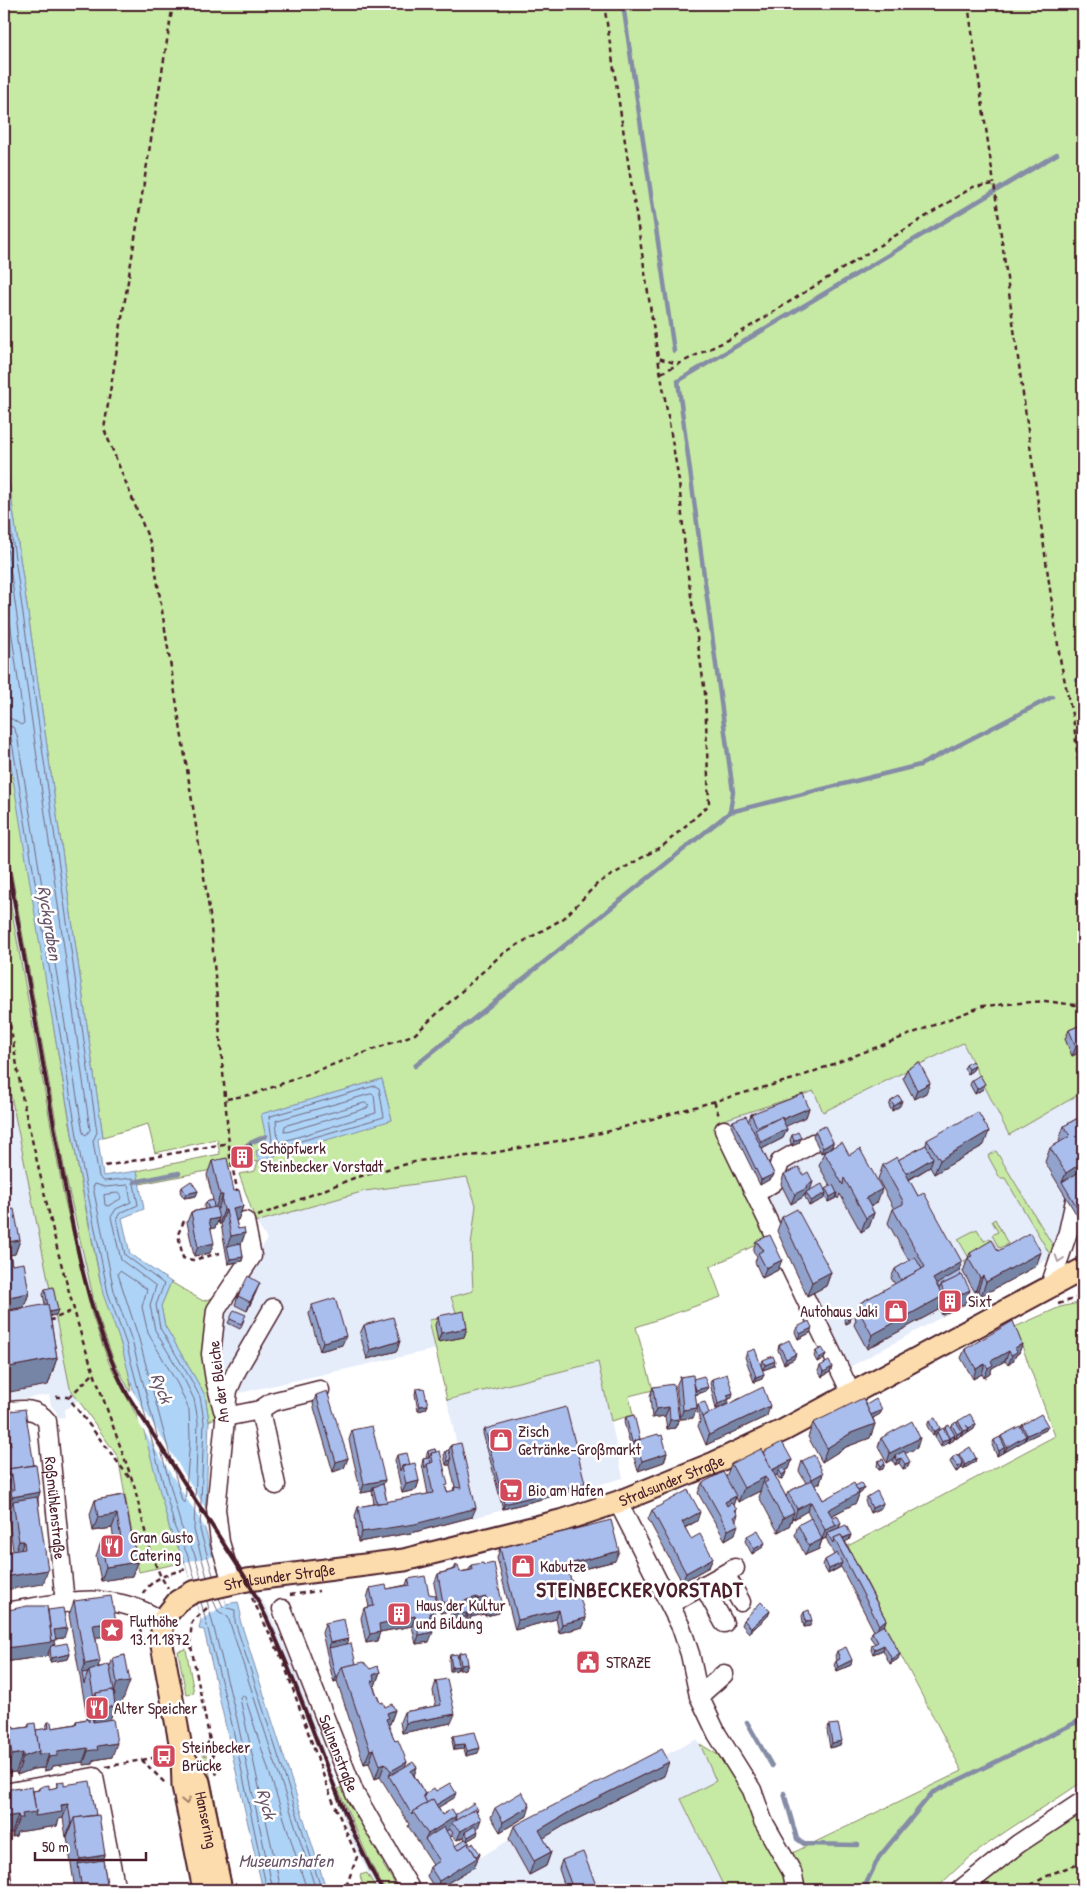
<svg xmlns="http://www.w3.org/2000/svg" width="1087" height="1894" font-family="'Patrick Hand',sans-serif">
	<rect width="100%" height="100%" fill="#fff"/>
	<filter id="ink" filterUnits="userSpaceOnUse"><feTurbulence type="fractalNoise" baseFrequency=".02" numOctaves="2"/><feDisplacementMap in="SourceGraphic" scale="10" xChannelSelector="R" yChannelSelector="G"/><feConvolveMatrix kernelMatrix="1 2 1 2 8 2 1 2 1" color-interpolation-filters="sRGB"/></filter>
	<g filter="url(#ink)">
		<g fill="#e5ecfa">
			<path d="M4,830L79,1240L114,1361L130,1391L268,1610L290,1658L339,1790L372,1866L385,1890H377L353,1843L284,1659L262,1612L125,1397L92,1316L64,1197L4,869Z"/>
			<path d="M963,1043L1009,1135L1083,1092V1240L848,1368L724,1119L814,1091L823,1112Z"/>
			<path d="M4,1061L70,1388L78,1401L64,1410L65,1417L58,1418L57,1413L51,1405L49,1395L4,1401Z"/>
			<path d="M467,1177L476,1205L471,1246L474,1291L457,1315L429,1320L436,1349L235,1394L221,1388L216,1324L267,1239L256,1222L365,1191Z"/>
			<path d="M599,1362L623,1478L473,1518L447,1400Z"/>
			<path d="M697,1739L716,1781L681,1800L723,1885L712,1890H434L426,1877L465,1853L471,1863L560,1809Z"/>
		</g>
		<g fill="#c6eaa4" stroke="#888468" fill-rule="evenodd">
			<path d="M4,4H1083V1092L1009,1135L963,1043L823,1112L814,1091L717,1122L770,1238L710,1267L721,1297L636,1327L653,1390L629,1396L633,1415L611,1421L598,1362L447,1400L429,1320L457,1315L451,1297L473,1291L471,1246L476,1205L467,1177L365,1191L256,1222L239,1174L255,1171L258,1161L140,1184L137,1171L220,1154L217,1139L155,1153L148,1124L103,1137L4,446ZM382,1079L392,1120L256,1151L268,1147L262,1114Z"/>
			<path d="M4,723C36,907 61,1093 99,1275C104,1299 135,1375 130,1391L114,1361L97,1314L66,1178L4,830Z"/>
			<path d="M4,869L64,1197L92,1315L109,1363L146,1434L170,1530L185,1562L139,1572L118,1457L70,1388L4,1061Z"/>
			<path d="M996,1151L1058,1254L1052,1258L1005,1178H1000L988,1156Z"/>
			<path d="M995,1219L1008,1244L999,1248L992,1235L998,1232L992,1221Z"/>
			<path d="M977,1229L984,1241L990,1238L1003,1260L967,1266L964,1261L969,1258L958,1239Z"/>
			<path d="M171,1282L203,1301L212,1298L209,1329L221,1415L209,1421L205,1395L165,1326L161,1306Z"/>
			<path d="M1083,1302V1781C1034,1816 977,1843 936,1890H712L723,1885L681,1799L716,1781L700,1744L728,1761L778,1860L962,1771L844,1548L1055,1436L1015,1327L1060,1307Z"/>
			<path d="M186,1649L194,1693L186,1694L178,1651Z"/>
			<path d="M203,1755H206L233,1890H229Z"/>
			<path d="M344,1786L385,1858L383,1865L399,1890H385L372,1866L338,1789Z"/>
			<path d="M1083,1812V1890H972L1023,1852Z"/>
			<path d="M367,1873L377,1890H364L360,1875Z"/>
		</g>
		<g fill="#add4f7" stroke="#858ca5">
			<path d="M4,446L103,1137L98,1139L103,1176L137,1171L144,1209L122,1218L130,1254L171,1282L161,1306L165,1326L205,1395L209,1421L205,1529L226,1604L238,1602L241,1615L240,1620L325,1885L328,1884L330,1890H263L204,1630L199,1629L201,1620L185,1562L170,1530L121,1344L103,1294L77,1161L49,1001L4,723Z"/>
			<path d="M382,1079L392,1120L258,1161L256,1151L268,1147L261,1114Z"/>
		</g>
		<g fill="#fff">
			<path d="M132,1390L208,1512L209,1534L140,1425L130,1392Z"/>
			<path d="M214,1556L226,1604L201,1620L185,1562Z"/>
		</g>
		<g fill="none" stroke-linecap="round" stroke-linejoin="round">
			<g stroke="#72677d" stroke-width="1">
				<path d="M4,481L97,1132L93,1141L99,1177L104,1181L133,1178L138,1205L120,1213L117,1218L125,1255L164,1284L156,1305L160,1328L190,1378L200,1397L202,1408L204,1422L200,1530L213,1575"/>
				<path d="M4,525L90,1130L86,1135L83,1133L17,735L13,727L4,725"/>
				<path d="M4,578L24,723L21,725L12,719L4,717"/>
				<path d="M4,731L8,732L11,736L81,1160L108,1293L126,1343L175,1528L189,1558L195,1579"/>
				<path d="M375,1086L379,1088L384,1117L273,1149L269,1117Z"/>
				<path d="M371,1094L374,1095L376,1113L281,1142L278,1141L276,1121Z"/>
				<path d="M365,1103L369,1105L367,1108L287,1132L284,1131L285,1126Z"/>
				<path d="M120,1193L122,1198L108,1206L105,1205L104,1195Z"/>
				<path d="M120,1271L147,1289L142,1307L148,1333L178,1385L189,1410L190,1438L185,1503L182,1501L139,1339L118,1274Z"/>
				<path d="M201,1578L195,1555L181,1526L132,1341L114,1291L93,1187L95,1184L105,1187L128,1185L131,1202L116,1209L111,1217L121,1260L156,1286L150,1305L155,1330L185,1381L194,1399L196,1409L198,1422L194,1530L207,1577"/>
				<path d="M219,1598L223,1607L235,1610V1622L320,1885L325,1890"/>
				<path d="M213,1600L218,1611L228,1617L316,1890"/>
				<path d="M207,1601L237,1719L273,1890"/>
				<path d="M201,1602L231,1720L267,1890"/>
				<path d="M281,1890L240,1698L242,1695L245,1697L307,1890"/>
			</g>
			<g stroke="#858ca5" stroke-width="4.5">
				<path d="M623,4L674,351"/>
				<path d="M1077,680L1083,677"/>
				<path d="M730,812L920,765L1052,697"/>
				<path d="M415,1066L730,812L733,792L678,381L1057,154"/>
				<path d="M248,1144L266,1136"/>
				<path d="M134,1182L179,1173"/>
				<path d="M747,1722L772,1766"/>
				<path d="M784,1793L797,1839L804,1844L858,1845"/>
				<path d="M863,1890L879,1857L932,1793L1083,1719"/>
			</g>
			<g stroke="#4a1f2b" stroke-width="21">
				<g id="minor">
					<path d="M724,1130L852,1395"/>
					<path d="M755,1194L774,1182L780,1162L813,1143"/>
					<path d="M1050,1286L1068,1232L1078,1187L1083,1184"/>
					<path d="M223,1410L215,1380L211,1354L216,1310L252,1256L245,1221"/>
					<path d="M260,1410L272,1402L320,1390"/>
					<path id="s1" d="M4,1412C20,1410 35,1406 47,1421L65,1603"/>
					<path d="M225,1417L260,1410L276,1485"/>
					<path d="M618,1502L681,1627L690,1654L699,1696L717,1734L752,1790L763,1821L792,1872L796,1890"/>
					<path d="M725,1574L741,1602"/>
					<path d="M232,1583L220,1542L216,1509L228,1390L237,1370L273,1308"/>
					<path d="M703,1585L724,1623"/>
					<path d="M670,1604L735,1568"/>
					<path id="s2" d="M282,1609L355,1794L411,1890"/>
					<path d="M4,1612C62,1604 108,1587 162,1621"/>
					<path d="M699,1696L724,1674"/>
					<path d="M4,1793L94,1777L116,1890"/>
					<path d="M960,1890L1018,1844L1083,1801"/>
				</g>
			</g>
			<g stroke="#4a1f2b" stroke-width="25">
				<g id="major">
					<path id="s3" d="M183,1755L199,1782L221,1890"/>
					<path id="s4" d="M204,1890L183,1786L182,1753L162,1645V1621L178,1601L193,1592L247,1580L404,1560L564,1520L618,1502L714,1463L784,1430L1083,1269"/>
				</g>
			</g>
			<g stroke="#4a1f2b" stroke-width="2.5" stroke-dasharray="5 4" stroke-linecap="butt">
				<path d="M173,4L104,429L152,547L210,915L230,1157L238,1193"/>
				<path d="M604,4L658,358L678,364L730,339L973,187L994,184L1046,561L1060,659L1074,724L1083,805"/>
				<path d="M968,4L994,184"/>
				<path d="M661,373L677,365"/>
				<path d="M4,989L23,1101L58,1252L83,1342L134,1485L150,1552L161,1577L168,1588"/>
				<path d="M227,1099L254,1094L415,1034L502,954L564,918L598,883L664,845L709,805L705,693L686,561L679,481L658,358"/>
				<path d="M714,1101L719,1116"/>
				<path d="M105,1166L229,1143"/>
				<path d="M258,1216L354,1178L418,1161L487,1154L606,1132L797,1078L983,1006L1045,1001L1083,1006"/>
				<path d="M184,1221L178,1234L183,1258L193,1260L220,1253"/>
				<path d="M1058,1304L1083,1296"/>
				<path d="M49,1321L74,1310"/>
				<path d="M56,1397H68L132,1481"/>
				<path d="M69,1397L95,1372"/>
				<path d="M143,1594C152,1578 169,1573 187,1569"/>
				<path d="M290,1595L319,1591"/>
				<path d="M252,1598L283,1661L330,1794L357,1857L347,1884L349,1890"/>
				<path d="M207,1608L192,1622L190,1641L217,1776"/>
				<path d="M140,1628L143,1645"/>
				<path d="M180,1643L190,1641"/>
				<path d="M202,1754L209,1741"/>
				<path d="M142,1760L158,1757"/>
				<path d="M106,1767L142,1760L165,1783"/>
				<path d="M1023,1890C1042,1878 1060,1868 1083,1864"/>
			</g>
			<use href="#minor" stroke="#fff" stroke-width="18"/>
			<use href="#major" stroke="#fcdcac" stroke-width="21"/>
			<path stroke="#4a1f2b" stroke-width="4" d="M4,843C20,938 37,1032 54,1126C71,1218 84,1311 127,1394L247,1580C302,1679 327,1791 382,1890"/>
		</g>
		<g fill="#91a3cc" stroke="#4a1f2b" fill-rule="evenodd">
			<path d="M1083,1024V1051L1072,1056L1065,1039L1069,1030Z"/>
			<path d="M966,1065L975,1066L973,1070L968,1074L964,1069Z"/>
			<path d="M907,1069L926,1093L914,1099L903,1078Z"/>
			<path d="M972,1080L983,1089L975,1094L970,1085Z"/>
			<path d="M891,1101L900,1106L892,1111L889,1106Z"/>
			<path d="M809,1108L806,1117L785,1126L787,1129L783,1138L762,1149L774,1174L772,1178L760,1185L731,1126L733,1121L748,1122L751,1114Z"/>
			<path d="M1083,1115V1221L1081,1222L1045,1162L1050,1148L1060,1142L1059,1140L1064,1126Z"/>
			<path d="M815,1131L833,1142L832,1147L821,1153L813,1136Z"/>
			<path d="M792,1135L801,1138L799,1143L792,1146L790,1140Z"/>
			<path d="M927,1140L984,1145L934,1174L930,1167L909,1180L918,1196L962,1262L959,1271L965,1304L942,1315L939,1308L938,1310L867,1349L854,1325L856,1320L855,1317L860,1303L895,1284L891,1278L895,1269L909,1261L888,1223L893,1209H894L878,1179L883,1165L898,1160L926,1145Z"/>
			<path d="M234,1147L253,1156L251,1161L234,1164L232,1152Z"/>
			<path d="M824,1152L877,1203L871,1207L874,1213L869,1227L861,1232L840,1194L838,1199L836,1196V1198L828,1202L825,1196V1198L809,1206L805,1197L806,1193L805,1194L803,1197L791,1204L781,1184L784,1174L810,1191H825L826,1189L831,1187L819,1166Z"/>
			<path d="M212,1161L234,1191L243,1206L238,1220L236,1221L238,1229L245,1233L241,1245L243,1257L242,1261L228,1264L221,1224H219L218,1220L215,1228H211L210,1253L194,1256L187,1222L191,1212L205,1209L204,1207L206,1202L213,1200L207,1175Z"/>
			<path d="M182,1187L198,1191L196,1196L184,1198L180,1192Z"/>
			<path d="M4,1211L20,1240L15,1254L10,1255L12,1265L29,1293L24,1307L4,1311Z"/>
			<path d="M782,1217L831,1272L826,1286L807,1296L777,1231Z"/>
			<path d="M756,1241L778,1270L762,1278L755,1262L757,1256L753,1251Z"/>
			<path d="M998,1251L1041,1252L1036,1266L981,1296L978,1290L975,1292L963,1272L968,1258L970,1253Z"/>
			<path d="M45,1289L56,1315L50,1316L57,1358L48,1385L45,1304L43,1294Z"/>
			<path d="M256,1292L247,1311L235,1305L238,1296Z"/>
			<path d="M312,1305L342,1345L320,1351L309,1314Z"/>
			<path d="M845,1314L851,1317L850,1322L846,1324L844,1319Z"/>
			<path d="M438,1316L467,1328L464,1337L438,1342L435,1325Z"/>
			<path d="M230,1319L244,1320L240,1329L228,1323Z"/>
			<path d="M364,1325L397,1351L367,1359L360,1334Z"/>
			<path d="M797,1327L810,1333L798,1339L795,1332Z"/>
			<path d="M1022,1344L1019,1353L1016,1355L1013,1361L1008,1365L1005,1361L992,1368L990,1374L984,1378L982,1374L973,1379L961,1358L965,1349Z"/>
			<path d="M779,1345L794,1359L784,1364L778,1350Z"/>
			<path d="M816,1351L826,1354L824,1359L817,1362L814,1356Z"/>
			<path d="M747,1352L764,1374L762,1379L754,1382L745,1357Z"/>
			<path d="M763,1360L774,1366L763,1370L761,1365Z"/>
			<path d="M820,1366L832,1367L830,1372L822,1377L818,1371Z"/>
			<path d="M680,1377L693,1379L708,1387L706,1391L695,1395L693,1418L680,1419L676,1386Z"/>
			<path d="M712,1379L732,1398L729,1399L716,1409L710,1383Z"/>
			<path d="M653,1387L679,1419L675,1428L667,1429L665,1416L652,1418L650,1396Z"/>
			<path d="M416,1389L428,1405L426,1409L418,1411L415,1394Z"/>
			<path d="M316,1395L348,1458L344,1468L333,1472L313,1404Z"/>
			<path d="M698,1404L709,1413L767,1416L706,1445L698,1426L700,1421L697,1409Z"/>
			<path d="M866,1405L882,1410L880,1414L873,1418L875,1424L870,1438L846,1447L822,1462L808,1437L813,1423Z"/>
			<path d="M4,1412L34,1465L40,1492L38,1498L43,1584L13,1550L8,1515H5L4,1509L7,1503L5,1493L4,1494Z"/>
			<path d="M626,1417L640,1439L667,1453L664,1462L638,1471L632,1451L624,1422Z"/>
			<path d="M929,1421L940,1430L944,1429L945,1427H951L952,1425L957,1423L958,1421L976,1424L974,1429L968,1433L967,1432L962,1436L961,1434L960,1436L956,1439L955,1437L954,1440L949,1443L948,1441V1443L941,1447L935,1437L936,1434L933,1436L927,1426Z"/>
			<path d="M1022,1425L1046,1430L1025,1440V1439L1024,1441L1005,1452L1004,1450V1452L997,1456L992,1445L994,1440L1000,1438L1001,1436L1021,1427Z"/>
			<path d="M485,1429L585,1483L584,1488L503,1509L483,1433Z"/>
			<path d="M352,1430L385,1480L383,1484L387,1502L428,1494L422,1464L423,1459L427,1458L426,1456L428,1451L435,1449L447,1492L453,1491L454,1487H455L450,1465H446L444,1455L446,1451L449,1450L451,1445L472,1517L411,1533L358,1542L355,1516L358,1507L374,1504L372,1491L361,1493L349,1440Z"/>
			<path d="M881,1438L917,1448L905,1453L908,1467L903,1469L899,1463L895,1465L893,1461L894,1459L887,1463L878,1447Z"/>
			<path d="M763,1452L792,1460L789,1469L785,1471L786,1472L784,1477L780,1480L777,1475L775,1476L786,1497L788,1492L806,1483L799,1471L802,1461L823,1473L820,1483L815,1485L823,1500L855,1486L864,1488L862,1492L859,1494L856,1503L831,1516L832,1518L841,1523L839,1528L851,1535L849,1540L845,1541L886,1620L884,1625L898,1659L890,1664L883,1650L873,1654L871,1650L872,1645L875,1644L870,1637L872,1632L874,1631L841,1567L828,1574L823,1565L825,1560L834,1555L826,1538L822,1540L819,1549L805,1555L795,1535L798,1525L811,1519L807,1511L794,1519L793,1517L789,1526L778,1532L759,1497L761,1492L760,1491L738,1502L736,1497L733,1505L737,1509L736,1512L738,1515L736,1520L735,1534L725,1540L698,1493L702,1483L726,1477L731,1464Z"/>
			<path d="M959,1454L976,1458L975,1462L963,1469L962,1467L961,1469L956,1472L950,1462L952,1458L958,1456Z"/>
			<path d="M397,1455L410,1465L419,1481L416,1490L402,1493L395,1460Z"/>
			<path d="M878,1461L883,1469L879,1470L877,1466Z"/>
			<path d="M124,1495L137,1562L132,1576L101,1581L96,1556L101,1542L114,1540L112,1528L93,1531L90,1514L95,1500Z"/>
			<path d="M867,1497L883,1503L881,1508L870,1513L865,1501Z"/>
			<path d="M652,1510L697,1521L685,1528L691,1539L713,1558L709,1567L682,1582L648,1519Z"/>
			<path d="M747,1536L763,1547L752,1554L745,1541Z"/>
			<path d="M500,1548L615,1561L568,1573L573,1585L586,1618L583,1627L559,1633L556,1619L515,1630L497,1558Z"/>
			<path d="M456,1565L460,1572L469,1570L471,1565L499,1613L485,1616L484,1614L471,1617L470,1620H466V1617L451,1618L450,1611L440,1613L434,1584L438,1574L454,1569Z"/>
			<path d="M408,1579L429,1594L433,1606L434,1619L430,1620L429,1642L416,1644L412,1626L380,1632L377,1641L366,1643L361,1618L364,1608L369,1607L367,1598L370,1588L387,1589L406,1585Z"/>
			<path d="M74,1601L116,1622L110,1636L96,1637L98,1667L110,1666L113,1658L125,1655L120,1708L114,1709L110,1719L112,1757L94,1760L93,1764L83,1765V1762L53,1766L52,1769L44,1771V1768L33,1769L17,1775L16,1772L5,1773L4,1776V1737L8,1727L14,1729L28,1727L29,1724L36,1730L45,1729L48,1722L52,1728L75,1724L76,1721L86,1719L87,1716L69,1615Z"/>
			<path d="M48,1610L64,1638L56,1639L54,1645L70,1654L68,1659L50,1662L48,1653L47,1656L4,1662V1664V1611Z"/>
			<path d="M770,1611L768,1616L749,1633L742,1625L744,1620Z"/>
			<path d="M804,1612L810,1626L804,1627L802,1616Z"/>
			<path d="M325,1623L347,1644L356,1664L380,1672L375,1686L374,1687L380,1703L385,1707L395,1710L390,1724L388,1725L395,1741L407,1762L405,1766L417,1767L414,1775L425,1794L436,1791L454,1798L438,1807L442,1815L477,1813L481,1819L477,1829V1835L467,1841L480,1854L474,1867L436,1890L427,1876L430,1867L433,1865L422,1848V1847L408,1826L409,1824L380,1777L375,1779L369,1763L364,1764L337,1681L334,1682L332,1676L322,1633ZM452,1836L457,1840L464,1837L465,1840L455,1846L450,1838Z"/>
			<path d="M837,1651L851,1665L837,1671L834,1665L836,1661L837,1660L835,1656Z"/>
			<path d="M459,1653L468,1664L466,1669L459,1670V1667L457,1670L450,1671L449,1660L450,1655L458,1657Z"/>
			<path d="M436,1681L451,1723L402,1733L400,1722L404,1712L436,1706L433,1691Z"/>
			<path d="M829,1725L840,1745L830,1748L827,1730Z"/>
			<path d="M453,1736L478,1753L466,1756L464,1749L454,1750L452,1741Z"/>
			<path d="M664,1776L565,1825L543,1838L551,1852L546,1866L529,1875L509,1839L514,1826Z"/>
			<path d="M58,1782L64,1785L96,1815L105,1855L103,1860L108,1890H75L67,1837H66L63,1818L59,1819L57,1826L17,1832L16,1836L12,1837V1833L18,1789L33,1791L38,1790L39,1788L49,1789L56,1788Z"/>
			<path d="M495,1808L527,1816L500,1832L491,1817Z"/>
			<path d="M562,1860L598,1890H566L559,1869Z"/>
		</g>
		<g fill="#7685a6" stroke="#4a1f2b">
			<path d="M1083,1043V1051L1072,1056L1076,1047Z"/>
			<path d="M975,1066L973,1070L968,1074L969,1069Z"/>
			<path d="M930,1083L926,1093L914,1099L917,1090Z"/>
			<path d="M985,1084L983,1089L975,1094L977,1089Z"/>
			<path d="M902,1101L900,1106L892,1111L894,1106Z"/>
			<path d="M809,1108L806,1117L780,1129L783,1119Z"/>
			<path d="M787,1129L783,1138L758,1151L761,1142Z"/>
			<path d="M989,1131L984,1145L934,1174L940,1160Z"/>
			<path d="M801,1138L799,1143L792,1146L794,1141Z"/>
			<path d="M833,1142L832,1147L821,1153L823,1148Z"/>
			<path d="M4,1146H7L4,1155Z"/>
			<path d="M253,1156L251,1161L234,1164L236,1160Z"/>
			<path d="M933,1158L930,1167L899,1185L903,1176Z"/>
			<path d="M1083,1162V1173L1062,1182L1066,1173Z"/>
			<path d="M774,1174L772,1178L760,1185L761,1180Z"/>
			<path d="M813,1182L810,1191L805,1194L803,1197L791,1204L795,1194L806,1186Z"/>
			<path d="M10,1186L5,1200L4,1201V1187Z"/>
			<path d="M882,1189L877,1203L862,1211L866,1198Z"/>
			<path d="M198,1191L196,1196L184,1198L186,1194Z"/>
			<path d="M826,1193L825,1198L809,1206L811,1201Z"/>
			<path d="M837,1193L836,1198L828,1202L830,1197Z"/>
			<path d="M220,1195H223L218,1209H215Z"/>
			<path d="M243,1206L238,1220L228,1222L233,1208Z"/>
			<path d="M224,1210H226L221,1224H219Z"/>
			<path d="M874,1213L869,1227L861,1232L866,1218Z"/>
			<path d="M219,1218L215,1228L206,1229L209,1220Z"/>
			<path d="M245,1233L240,1247L227,1246L231,1236Z"/>
			<path d="M20,1240L15,1254L4,1256L8,1242Z"/>
			<path d="M214,1243L210,1253L194,1256L198,1247Z"/>
			<path d="M1041,1252L1036,1266L981,1296L986,1282Z"/>
			<path d="M243,1257L242,1261L228,1264L230,1259Z"/>
			<path d="M782,1260L778,1270L762,1278L766,1268Z"/>
			<path d="M962,1262L957,1276L930,1288L933,1279Z"/>
			<path d="M831,1272L826,1286L807,1296L812,1282Z"/>
			<path d="M983,1276L978,1290L975,1292L980,1278Z"/>
			<path d="M260,1283L256,1292L247,1311L250,1302Z"/>
			<path d="M8,1290L4,1302V1291Z"/>
			<path d="M970,1290L965,1304L942,1315L947,1301Z"/>
			<path d="M29,1293L24,1307L4,1311L9,1297Z"/>
			<path d="M943,1296L938,1310L867,1349L872,1335Z"/>
			<path d="M58,1310L56,1315L48,1316L49,1312Z"/>
			<path d="M851,1317L850,1322L846,1324L848,1319Z"/>
			<path d="M467,1328L464,1337L438,1342L441,1333Z"/>
			<path d="M812,1328L810,1333L798,1339L800,1334Z"/>
			<path d="M346,1336L342,1345L320,1351L323,1342Z"/>
			<path d="M400,1341L397,1351L367,1359L370,1350Z"/>
			<path d="M1022,1344L1019,1353L1016,1355L1013,1361L1008,1365L1015,1348Z"/>
			<path d="M1009,1351L1005,1361L992,1368L990,1374L984,1378L991,1361Z"/>
			<path d="M796,1354L794,1359L784,1364L786,1359Z"/>
			<path d="M826,1354L824,1359L817,1362L819,1358Z"/>
			<path d="M57,1358L48,1385L4,1393V1368Z"/>
			<path d="M775,1361L774,1366L763,1370L765,1365Z"/>
			<path d="M985,1364L982,1374L973,1379L976,1369Z"/>
			<path d="M832,1367L830,1372L822,1377L824,1372Z"/>
			<path d="M764,1374L762,1379L754,1382L756,1377Z"/>
			<path d="M708,1387L706,1391L694,1395L696,1390Z"/>
			<path d="M733,1393L732,1398L726,1400L727,1395Z"/>
			<path d="M729,1399L727,1404L716,1409L718,1404Z"/>
			<path d="M428,1405L426,1409L418,1411L420,1406Z"/>
			<path d="M770,1406L767,1416L706,1445L709,1435Z"/>
			<path d="M669,1407L665,1416L652,1418L656,1409Z"/>
			<path d="M697,1408L693,1418L680,1419L683,1410Z"/>
			<path d="M882,1410L880,1414L866,1422L867,1417Z"/>
			<path d="M679,1419L675,1428L667,1429L670,1420Z"/>
			<path d="M875,1424L870,1438L846,1447L822,1462L827,1448L851,1433Z"/>
			<path d="M976,1424L974,1429L968,1433L969,1428Z"/>
			<path d="M1048,1426L1046,1430L1025,1440L1027,1435Z"/>
			<path d="M940,1428L939,1433L937,1432L936,1434L933,1436L934,1432Z"/>
			<path d="M969,1429L967,1433L962,1436L964,1431Z"/>
			<path d="M962,1431L960,1436L956,1439L957,1434Z"/>
			<path d="M955,1435L954,1440L949,1443L950,1438Z"/>
			<path d="M1026,1436L1024,1441L1005,1452L1007,1447Z"/>
			<path d="M9,1437L4,1451V1438Z"/>
			<path d="M920,1438L917,1448L896,1458L895,1456L894,1459L887,1463L890,1453Z"/>
			<path d="M949,1438L948,1443L941,1447L942,1442Z"/>
			<path d="M1005,1447L1004,1452L997,1456L999,1451Z"/>
			<path d="M667,1453L664,1462L638,1471L642,1461Z"/>
			<path d="M348,1458L344,1468L333,1472L336,1462Z"/>
			<path d="M901,1458L899,1463L895,1465L897,1460Z"/>
			<path d="M976,1458L975,1462L963,1469L965,1465Z"/>
			<path d="M451,1460L450,1465H446L448,1461Z"/>
			<path d="M792,1460L789,1469L781,1473L779,1470L777,1475L767,1480L769,1472Z"/>
			<path d="M910,1462L908,1467L903,1469L905,1464Z"/>
			<path d="M885,1464L883,1469L879,1470L881,1466Z"/>
			<path d="M963,1464L961,1469L956,1472L958,1467Z"/>
			<path d="M34,1469L12,1475L5,1493L4,1494V1491L9,1475Z"/>
			<path d="M786,1472L784,1477L780,1480L782,1475Z"/>
			<path d="M823,1473L820,1483L809,1489L812,1479Z"/>
			<path d="M765,1477L760,1491L738,1502L744,1488Z"/>
			<path d="M385,1480L381,1489L373,1487L372,1491L361,1493L364,1484Z"/>
			<path d="M419,1481L416,1490L402,1493L406,1484Z"/>
			<path d="M585,1483L584,1488L503,1509L504,1504Z"/>
			<path d="M864,1488L862,1492L859,1494L856,1503L825,1519L828,1510Z"/>
			<path d="M40,1492L33,1511L13,1501L8,1515H5L12,1497Z"/>
			<path d="M736,1496L733,1506L722,1511L725,1502Z"/>
			<path d="M811,1502L807,1511L794,1519L797,1509Z"/>
			<path d="M883,1503L881,1508L870,1513L872,1508Z"/>
			<path d="M476,1508L472,1517L411,1533L358,1542L362,1532Z"/>
			<path d="M700,1512L697,1521L678,1531L682,1522Z"/>
			<path d="M794,1512L789,1526L778,1532L783,1518Z"/>
			<path d="M117,1514L112,1528L93,1531L98,1517Z"/>
			<path d="M841,1523L839,1528L827,1533L826,1538L822,1540L825,1530Z"/>
			<path d="M738,1525L735,1534L725,1540L728,1530Z"/>
			<path d="M851,1535L849,1540L838,1545L836,1542Z"/>
			<path d="M822,1539L819,1549L805,1555L809,1546Z"/>
			<path d="M19,1541H24L19,1554L14,1555Z"/>
			<path d="M765,1543L763,1547L752,1554L754,1549Z"/>
			<path d="M619,1551L615,1561L558,1575L561,1566Z"/>
			<path d="M713,1558L709,1567L682,1582L686,1573Z"/>
			<path d="M137,1562L132,1576L101,1581L106,1567Z"/>
			<path d="M842,1563L840,1567L828,1574L829,1569Z"/>
			<path d="M48,1570L43,1584L4,1590V1577Z"/>
			<path d="M477,1597L474,1606L452,1608L454,1604Z"/>
			<path d="M486,1597L483,1606L474,1608L478,1599Z"/>
			<path d="M436,1599L432,1608L430,1602Z"/>
			<path d="M453,1601L450,1611L440,1613L443,1603Z"/>
			<path d="M502,1603L499,1613L485,1616L488,1606Z"/>
			<path d="M486,1610L484,1614L471,1617L470,1620H466L468,1616L471,1613Z"/>
			<path d="M559,1610L556,1619L515,1630L518,1620Z"/>
			<path d="M770,1611L768,1616L749,1633L751,1628Z"/>
			<path d="M429,1613H433L435,1615L434,1619L430,1620Z"/>
			<path d="M467,1613L466,1617L451,1618L453,1614Z"/>
			<path d="M415,1616L412,1626L380,1632L377,1641L366,1643L370,1634L379,1624Z"/>
			<path d="M586,1618L583,1627L559,1633L562,1624Z"/>
			<path d="M886,1620L883,1630L875,1634L879,1625Z"/>
			<path d="M812,1621L810,1626L804,1627L806,1622Z"/>
			<path d="M116,1622L110,1636L88,1638L93,1625Z"/>
			<path d="M67,1628L64,1638L51,1639L54,1630Z"/>
			<path d="M433,1632L429,1642L416,1644L419,1635Z"/>
			<path d="M348,1639L345,1648H329L330,1643Z"/>
			<path d="M56,1640L52,1650L50,1649L47,1656L4,1662V1664V1654L6,1648Z"/>
			<path d="M884,1645L883,1650L873,1654L875,1649Z"/>
			<path d="M70,1654L68,1659L50,1662L51,1658Z"/>
			<path d="M900,1654L898,1659L890,1664L892,1659Z"/>
			<path d="M852,1660L851,1665L837,1671L838,1667Z"/>
			<path d="M100,1661L95,1675L89,1671L86,1677L82,1673L85,1664Z"/>
			<path d="M468,1664L466,1669L459,1670L461,1665Z"/>
			<path d="M459,1666L457,1670L450,1671L452,1667Z"/>
			<path d="M380,1672L375,1686L372,1688L369,1694L373,1675Z"/>
			<path d="M338,1676L337,1681L334,1682L336,1677Z"/>
			<path d="M130,1681L120,1708L114,1709L105,1733L88,1736L98,1709L113,1695L117,1683Z"/>
			<path d="M395,1710L390,1724L386,1726L384,1731L387,1713Z"/>
			<path d="M455,1714L451,1723L402,1733L406,1723Z"/>
			<path d="M842,1741L840,1745L830,1748L832,1743Z"/>
			<path d="M117,1743L112,1757L94,1760L93,1764L83,1765L88,1751L97,1746Z"/>
			<path d="M465,1744L464,1749L454,1750L455,1745Z"/>
			<path d="M88,1748L83,1762L53,1766L52,1769L44,1771L49,1757L57,1752Z"/>
			<path d="M480,1748L478,1753L466,1756L467,1751Z"/>
			<path d="M374,1749L369,1763L364,1764L370,1750Z"/>
			<path d="M39,1751L49,1754L44,1768L33,1769L17,1775L23,1757Z"/>
			<path d="M23,1753L16,1772L5,1773L12,1755Z"/>
			<path d="M9,1762L4,1776V1763Z"/>
			<path d="M407,1762L402,1776H389L391,1771Z"/>
			<path d="M669,1762L664,1776L565,1825L534,1844L539,1830L571,1811Z"/>
			<path d="M385,1763L380,1777L375,1779L380,1765Z"/>
			<path d="M417,1767L414,1776L411,1771Z"/>
			<path d="M456,1793L454,1798L426,1815L427,1810Z"/>
			<path d="M68,1804L63,1818L59,1819L57,1826L17,1832L16,1836L12,1837L19,1818L22,1814Z"/>
			<path d="M530,1806L527,1816L500,1832L503,1822Z"/>
			<path d="M18,1815L12,1833L4,1834V1817Z"/>
			<path d="M456,1816L453,1825L451,1823L448,1832L425,1840L428,1834Z"/>
			<path d="M481,1819L478,1828L467,1835L465,1832L464,1837L457,1840L461,1831Z"/>
			<path d="M71,1823H72L67,1837H66Z"/>
			<path d="M478,1831L477,1835L467,1841L468,1837Z"/>
			<path d="M551,1852L546,1866L529,1875L534,1861Z"/>
			<path d="M480,1854L474,1867L436,1890L439,1881Z"/>
			<path d="M105,1855L98,1874L78,1864L80,1859Z"/>
			<path d="M12,1883L11,1888L4,1889V1884Z"/>
		</g>
		<g fill="#a9beed" stroke="#4a1f2b">
			<path d="M1083,1024V1043L1076,1047L1069,1030Z"/>
			<path d="M972,1061L975,1066L969,1069L966,1065Z"/>
			<path d="M919,1062L930,1083L917,1090L907,1069Z"/>
			<path d="M980,1075L985,1084L977,1089L972,1080Z"/>
			<path d="M803,1094L809,1108L783,1119L782,1117L757,1127L751,1114Z"/>
			<path d="M899,1096L902,1101L894,1106L891,1101Z"/>
			<path d="M978,1112L989,1131L940,1160L927,1140Z"/>
			<path d="M1083,1115V1162L1066,1173L1050,1148L1070,1136L1064,1126Z"/>
			<path d="M746,1116L774,1174L761,1180L733,1121Z"/>
			<path d="M781,1117L787,1129L761,1142L755,1130Z"/>
			<path d="M825,1126L833,1142L823,1148L815,1131Z"/>
			<path d="M4,1127L7,1146H4Z"/>
			<path d="M798,1132L801,1138L794,1141L792,1135Z"/>
			<path d="M842,1142L849,1155L860,1149L882,1189L866,1198L874,1213L866,1218L844,1178L843,1185L824,1152Z"/>
			<path d="M251,1144L253,1156L236,1160L234,1147Z"/>
			<path d="M926,1145L933,1158L906,1174L898,1160Z"/>
			<path d="M897,1157L918,1196L924,1193L962,1262L933,1279L943,1296L872,1335L859,1311L863,1309L860,1303L925,1267L893,1209L903,1204V1201L883,1165Z"/>
			<path d="M227,1158L234,1191L239,1190L243,1206L233,1208L238,1229L244,1228L245,1233L231,1236L226,1210H224L222,1201L223,1195H220L212,1161Z"/>
			<path d="M4,1163H6L10,1186L4,1187Z"/>
			<path d="M799,1167L803,1175L808,1172L813,1182L806,1186L807,1188L795,1194L784,1174Z"/>
			<path d="M1083,1170V1217L1062,1182Z"/>
			<path d="M191,1181L198,1191L186,1194L182,1187Z"/>
			<path d="M822,1184L826,1193L811,1201L806,1192Z"/>
			<path d="M833,1185L837,1193L830,1197L826,1189Z"/>
			<path d="M213,1200L214,1208L209,1209L206,1202Z"/>
			<path d="M216,1207L219,1218L209,1220L214,1243L198,1247L191,1212Z"/>
			<path d="M14,1209L20,1240L8,1242L12,1265L24,1263L29,1293L9,1297L8,1290L4,1291V1211Z"/>
			<path d="M797,1209L831,1272L812,1282L782,1217Z"/>
			<path d="M1030,1233L1041,1252L986,1282L983,1276L980,1278L968,1258L972,1256L970,1253L992,1240L998,1251Z"/>
			<path d="M770,1235L782,1260L766,1268L758,1253L764,1250L756,1241Z"/>
			<path d="M241,1243L243,1257L230,1259L227,1246Z"/>
			<path d="M915,1257L922,1269L901,1280L895,1269Z"/>
			<path d="M959,1271L961,1276L941,1285L939,1289L937,1284Z"/>
			<path d="M962,1275L970,1290L947,1301L941,1285Z"/>
			<path d="M248,1276L260,1283L250,1302L238,1296Z"/>
			<path d="M53,1287L58,1310L49,1312L45,1289Z"/>
			<path d="M335,1298L346,1336L323,1342L312,1305Z"/>
			<path d="M48,1304L57,1358L4,1368V1312Z"/>
			<path d="M234,1310L246,1315L241,1324L230,1319Z"/>
			<path d="M464,1311L467,1328L441,1333L438,1316Z"/>
			<path d="M848,1312L851,1317L848,1319L845,1314Z"/>
			<path d="M393,1317L400,1341L370,1350L364,1325Z"/>
			<path d="M809,1321L812,1328L800,1334L797,1327Z"/>
			<path d="M1013,1321L1022,1344L1015,1348L1017,1352L1011,1355L1009,1351L991,1361L993,1365L988,1368L985,1364L976,1369L965,1349Z"/>
			<path d="M789,1340L796,1354L786,1359L779,1345Z"/>
			<path d="M822,1348L826,1354L819,1358L816,1351Z"/>
			<path d="M755,1349L764,1374L756,1377L747,1352Z"/>
			<path d="M773,1356L775,1361L765,1365L763,1360Z"/>
			<path d="M829,1361L832,1367L824,1372L820,1366Z"/>
			<path d="M727,1374L733,1393L727,1395L729,1399L718,1404L712,1379Z"/>
			<path d="M693,1375L697,1408L683,1410L680,1377Z"/>
			<path d="M704,1376L708,1387L696,1390L693,1379Z"/>
			<path d="M674,1384L679,1419L670,1420L669,1407L656,1409L653,1387Z"/>
			<path d="M763,1387L770,1406L709,1435L702,1417Z"/>
			<path d="M424,1388L428,1405L420,1406L416,1389Z"/>
			<path d="M327,1391L348,1458L336,1462L316,1395Z"/>
			<path d="M863,1398L875,1424L851,1433L827,1448L813,1423Z"/>
			<path d="M876,1399L882,1410L871,1415L866,1405Z"/>
			<path d="M705,1402L709,1413L702,1417L698,1404Z"/>
			<path d="M566,1407L585,1483L504,1504L485,1429Z"/>
			<path d="M25,1409L34,1465L8,1469L7,1474L6,1467H8L6,1452H4V1446L11,1445L9,1437L4,1438V1412Z"/>
			<path d="M970,1414L976,1424L969,1428L966,1425L969,1429L964,1431L958,1421Z"/>
			<path d="M1041,1414L1048,1426L1027,1435L1022,1425Z"/>
			<path d="M634,1415L640,1439L635,1441L633,1446L626,1417Z"/>
			<path d="M935,1418L940,1428L934,1432L929,1421Z"/>
			<path d="M912,1421L920,1438L890,1453L881,1438Z"/>
			<path d="M956,1422L962,1431L957,1434L952,1425Z"/>
			<path d="M949,1425L955,1435L950,1438L945,1427Z"/>
			<path d="M372,1426L385,1480L364,1484L352,1430Z"/>
			<path d="M1020,1426L1026,1436L1007,1447L1001,1436Z"/>
			<path d="M943,1428L949,1438L942,1442L937,1432Z"/>
			<path d="M658,1434L659,1436L662,1435L667,1453L642,1461L635,1441Z"/>
			<path d="M1000,1437L1005,1447L999,1451L994,1440Z"/>
			<path d="M782,1442L792,1460L772,1470L763,1452Z"/>
			<path d="M461,1443L476,1508L415,1524L362,1532L358,1507L433,1493L427,1464L433,1462L431,1453L440,1451L448,1485L445,1486L447,1492L455,1490L454,1487L461,1488L451,1445Z"/>
			<path d="M970,1447L976,1458L965,1465L959,1454Z"/>
			<path d="M435,1449L436,1452L431,1453L429,1458L428,1451Z"/>
			<path d="M761,1449L794,1512L783,1518L764,1483L768,1481L765,1477L744,1488L731,1464Z"/>
			<path d="M449,1450L451,1460L448,1461L446,1451Z"/>
			<path d="M904,1451L910,1462L905,1464L901,1458L897,1460L895,1456Z"/>
			<path d="M407,1453L410,1465L402,1466L400,1471L397,1455Z"/>
			<path d="M957,1454L963,1464L958,1467L952,1458Z"/>
			<path d="M814,1455L823,1473L812,1479L802,1461Z"/>
			<path d="M429,1458L431,1463L427,1464L425,1468L423,1459Z"/>
			<path d="M883,1459L885,1464L881,1466L878,1461Z"/>
			<path d="M415,1463L419,1481L406,1484L402,1466Z"/>
			<path d="M36,1465L40,1492L12,1497L11,1490H14L12,1475H9L8,1469Z"/>
			<path d="M783,1468L786,1472L782,1475L779,1470Z"/>
			<path d="M723,1472L736,1496L725,1502L727,1506L731,1503L737,1509L735,1510L738,1515L734,1517L738,1525L728,1530L702,1483Z"/>
			<path d="M812,1480L823,1500L854,1483L859,1493L828,1510L837,1525L825,1530L811,1502L797,1509L788,1492Z"/>
			<path d="M861,1483L864,1488L858,1491L855,1486Z"/>
			<path d="M383,1484L387,1502L377,1503L373,1487Z"/>
			<path d="M688,1490L700,1512L682,1522L691,1539L700,1534L713,1558L686,1573L652,1510Z"/>
			<path d="M877,1491L883,1503L872,1508L867,1497Z"/>
			<path d="M124,1495L137,1562L106,1567L101,1542L121,1539L117,1514L98,1517L95,1500Z"/>
			<path d="M37,1497L48,1570L4,1577V1552L25,1549L24,1541H19L13,1501Z"/>
			<path d="M837,1515L841,1523L836,1525L832,1518Z"/>
			<path d="M811,1518L822,1539L809,1546L798,1525Z"/>
			<path d="M611,1520L619,1551L561,1566L562,1570L567,1569L573,1585L576,1584L586,1618L562,1624L559,1610L518,1620L500,1548Z"/>
			<path d="M846,1525L851,1535L843,1538L841,1535L834,1538L833,1543L827,1533Z"/>
			<path d="M758,1530L765,1543L754,1549L747,1536Z"/>
			<path d="M841,1535L886,1620L879,1625L834,1538Z"/>
			<path d="M837,1553L842,1563L829,1569L825,1560Z"/>
			<path d="M483,1563L484,1565L494,1563L502,1603L488,1606L486,1597L478,1599L477,1597L454,1604L453,1601L443,1603L438,1574L456,1569V1565H458L460,1572L472,1570L471,1565Z"/>
			<path d="M425,1576L429,1594L435,1595L436,1599L430,1602L433,1613H429L433,1632L419,1635L415,1616L379,1624L380,1632L370,1634L364,1608L374,1606L370,1588L386,1585L387,1589L410,1585L408,1579Z"/>
			<path d="M111,1596L116,1622L93,1625L100,1661L85,1664L74,1601Z"/>
			<path d="M484,1602L486,1610L471,1613L472,1615L468,1616L467,1613L453,1614L452,1608L469,1603Z"/>
			<path d="M761,1602L770,1611L751,1628L744,1620Z"/>
			<path d="M27,1606H47L52,1642L6,1648L7,1654H4V1611Z"/>
			<path d="M433,1606L435,1615H432L433,1613L431,1607Z"/>
			<path d="M63,1608L67,1628L54,1630L56,1640L52,1641L48,1610Z"/>
			<path d="M809,1610L812,1621L806,1622L804,1612Z"/>
			<path d="M344,1619L348,1639L330,1643L325,1623Z"/>
			<path d="M884,1625L900,1654L892,1659L884,1645L875,1649L872,1645L878,1642L872,1632Z"/>
			<path d="M67,1643L70,1654L51,1658L50,1649L51,1646Z"/>
			<path d="M351,1643L356,1664L342,1667L338,1676L336,1677L334,1671L329,1648Z"/>
			<path d="M846,1647L852,1660L838,1667L836,1661L840,1659L837,1651Z"/>
			<path d="M466,1652L468,1664L461,1665L459,1653Z"/>
			<path d="M457,1654L459,1666L452,1667L450,1655Z"/>
			<path d="M125,1655L130,1681L117,1683L113,1658Z"/>
			<path d="M364,1662L370,1669L378,1666L380,1672L373,1675L374,1680L371,1681L380,1703L383,1702L385,1707L392,1704L395,1710L387,1713L389,1718L386,1719L395,1741L398,1740L407,1762L391,1771L385,1763L380,1765L374,1749L370,1750L342,1667Z"/>
			<path d="M109,1664L115,1695H113V1690L96,1693L94,1698L89,1671Z"/>
			<path d="M88,1672L84,1684L82,1673Z"/>
			<path d="M447,1679L455,1714L406,1723L404,1712L441,1705L436,1681Z"/>
			<path d="M113,1690L115,1706L98,1709L96,1693Z"/>
			<path d="M89,1717H92L93,1722L113,1719L117,1743L97,1746L98,1750H93L88,1751V1748L57,1752V1756L49,1757V1754L38,1755L39,1751L36,1730L49,1728L48,1722H51L52,1728L77,1724L76,1721L87,1719L89,1722Z"/>
			<path d="M35,1723L39,1751L23,1757V1753L12,1755L8,1727L14,1726V1729L29,1727V1724Z"/>
			<path d="M838,1724L842,1741L832,1743L829,1725Z"/>
			<path d="M475,1732L480,1748L467,1751L465,1744L455,1745L453,1736Z"/>
			<path d="M4,1736L9,1762L4,1763Z"/>
			<path d="M662,1749L669,1762L571,1811L539,1830L551,1852L534,1861L514,1826Z"/>
			<path d="M413,1762L417,1767L411,1771L425,1794L423,1795L427,1803L413,1812L412,1815L389,1776Z"/>
			<path d="M64,1781V1785L90,1781L96,1815L74,1818L72,1823H71L68,1804L61,1805L62,1812L35,1816L36,1812L33,1791L39,1790V1788L43,1786L49,1785V1789L58,1787V1782Z"/>
			<path d="M450,1783L456,1793L436,1805L433,1799L427,1803L424,1797L425,1794L434,1788L436,1791Z"/>
			<path d="M18,1787V1789L32,1787L36,1812L22,1814L23,1818H19L18,1815L4,1817V1791Z"/>
			<path d="M522,1792L530,1806L503,1822L495,1808Z"/>
			<path d="M433,1799L442,1815L452,1809L456,1816L428,1834L413,1812Z"/>
			<path d="M474,1803L478,1810L476,1811L475,1809L455,1821L456,1816L455,1815Z"/>
			<path d="M475,1809L481,1819L461,1831L451,1823Z"/>
			<path d="M99,1815L105,1855L80,1859L74,1818Z"/>
			<path d="M475,1826L478,1831L468,1837L465,1832Z"/>
			<path d="M444,1827L458,1850L468,1843L477,1858L439,1881L430,1867L440,1861L425,1839Z"/>
			<path d="M450,1829L453,1833L450,1837L446,1831Z"/>
			<path d="M465,1839L471,1844L473,1843L480,1854L476,1856L468,1843L458,1850L455,1846Z"/>
			<path d="M583,1852L598,1890H575L573,1889L562,1860Z"/>
			<path d="M103,1860L108,1890H82L78,1864Z"/>
			<path d="M10,1867L12,1883L4,1884V1868Z"/>
			<path d="M505,1883L509,1890H492Z"/>
		</g>
		<defs><path id="oneway-chevron" d="M-2-3.5L2.5 0L-2 3.5" fill="none" stroke-width="1.6" stroke-linecap="round" stroke-linejoin="round" transform="scale(1.25)"/></defs>
		<use stroke="#ae9aa0" href="#oneway-chevron" transform="translate(1059 1259) rotate(108)"/>
		<use stroke="#a37e6c" href="#oneway-chevron" transform="translate(186 1801) rotate(79)"/>
	</g>
	<defs>
		<g id="building-square" transform="scale(1.25)"><rect x="-9" y="-9" width="18" height="18" rx="4" fill="#d1495b" stroke="#fff"/><path d="M-4-6H4V6H1V3H-1V6H-4ZM-2.5-4.3h1.7v1.8h-1.7ZM.8-4.3h1.7v1.8H.8ZM-2.5-1h1.7V.8h-1.7ZM.8-1h1.7V.8H.8Z" fill="#fff"/></g>
		<g id="shop-square" transform="scale(1.25)"><rect x="-9" y="-9" width="18" height="18" rx="4" fill="#d1495b" stroke="#fff"/><path d="M-5-2.5h2.3a2.7 3.5 0 0 1 5.4 0H5L5.5 6h-11ZM-1.5-2.5h3a1.5 2.3 0 0 0-3 0Z" fill="#fff"/></g>
		<g id="supermarket-square" transform="scale(1.25)"><rect x="-9" y="-9" width="18" height="18" rx="4" fill="#d1495b" stroke="#fff"/><path d="M-6-5.5h2.5l.6 2H6L4.5 2H-2.5L-4.4-4H-6ZM-1.5 3.2a1.3 1.3 0 1 0 .1 0ZM3 3.2a1.3 1.3 0 1 0 .1 0Z" fill="#fff"/></g>
		<g id="restaurant-square" transform="scale(1.25)"><rect x="-9" y="-9" width="18" height="18" rx="4" fill="#d1495b" stroke="#fff"/><path d="M-5-6h1v4h1v-4h1v4h1v-4h1v5L-1.5 .5V6h-2V.5L-5-1ZM5-6V6H3V1.5H1.5Q1.5-4 5-6Z" fill="#fff"/></g>
		<g id="sight-square" transform="scale(1.25)"><rect x="-9" y="-9" width="18" height="18" rx="4" fill="#d1495b" stroke="#fff"/><path d="M0-6L1.8-2.2L6-1.7L2.9 1.2L3.7 5.4L0 3.3L-3.7 5.4L-2.9 1.2L-6-1.7L-1.8-2.2Z" fill="#fff"/></g>
		<g id="civic-square" transform="scale(1.25)"><rect x="-9" y="-9" width="18" height="18" rx="4" fill="#d1495b" stroke="#fff"/><path d="M-.6-6.5H3V-4.5H.6V-3L4-1V1h2V6H-6V1h2V-1L-.6-3ZM-1.2 2.5V6h2.4V2.5Z" fill="#fff"/></g>
		<g id="bus-square" transform="scale(1.25)"><rect x="-9" y="-9" width="18" height="18" rx="4" fill="#d1495b" stroke="#fff"/><path d="M-5-6H5V4H4V6H2V4H-2V6H-4V4H-5ZM-3.5-4V0h7V-4ZM-3.5 1.2v1.5H-2V1.2ZM2 1.2v1.5H3.5V1.2Z" fill="#fff"/></g>
	</defs>
	<g fill-rule="evenodd">
		<use href="#building-square" x="242" y="1157"/>
		<use href="#building-square" x="950" y="1301"/>
		<use href="#shop-square" x="896" y="1311"/>
		<use href="#shop-square" x="501" y="1440"/>
		<use href="#supermarket-square" x="511" y="1490"/>
		<use href="#restaurant-square" x="112" y="1546"/>
		<use href="#shop-square" x="523" y="1566"/>
		<use href="#building-square" x="399" y="1614"/>
		<use href="#sight-square" x="112" y="1630"/>
		<use href="#civic-square" x="588" y="1662"/>
		<use href="#restaurant-square" x="97" y="1708"/>
		<use href="#bus-square" x="164" y="1756"/>
	</g>
	<g text-anchor="middle" dominant-baseline="central" stroke-width="5" stroke-linejoin="round" paint-order="stroke">
		<g font-size="16" fill="#4a1f2b" stroke="#fff" text-anchor="start">
			<text x="260" y="1148">Schöpfwerk<tspan x="260" dy="18">Steinbecker Vorstadt</tspan></text>
			<text x="968" y="1301">Sixt</text>
			<text x="878" y="1311" text-anchor="end">Autohaus Jaki</text>
			<text x="518" y="1431">Zisch<tspan x="518" dy="18">Getränke-Großmarkt</tspan></text>
			<text x="528" y="1490">Bio am Hafen</text>
			<text x="130" y="1537">Gran Gusto<tspan x="130" dy="18">Catering</tspan></text>
			<text x="540" y="1566">Kabutze</text>
			<text x="416" y="1605">Haus der Kultur<tspan x="416" dy="18">und Bildung</tspan></text>
			<text x="130" y="1621">Fluthöhe<tspan x="130" dy="18">13.11.1872</tspan></text>
			<text x="606" y="1662">STRAZE</text>
			<text x="114" y="1708">Alter Speicher</text>
			<text x="182" y="1747">Steinbecker<tspan x="182" dy="18">Brücke</tspan></text>
		</g>
		<g font-size="16" fill="#4a1f2b" stroke="#fff">
			<text transform="translate(218 1382) rotate(-97)">An der Bleiche</text>
			<text stroke="none"><textPath href="#s4" startOffset="809">Stralsunder Straße</textPath></text>
			<text stroke="none"><textPath href="#s1" startOffset="134">Roßmühlenstraße</textPath></text>
			<text stroke="none"><textPath href="#s4" startOffset="404">Stralsunder Straße</textPath></text>
			<text stroke="none"><textPath href="#s2" startOffset="155">Salinenstraße</textPath></text>
			<text stroke="none"><textPath href="#s3" startOffset="70">Hansering</textPath></text>
		</g>
		<g font-size="18" font-style="italic" fill="#685568" stroke="#fff">
			<text transform="translate(50 923) rotate(81)">Ryckgraben</text>
			<text transform="translate(162 1388) rotate(69)">Ryck</text>
			<text transform="translate(267 1804) rotate(75)">Ryck</text>
			<text x="286" y="1860">Museumshafen</text>
		</g>
		<g font-size="21" font-weight="bold" letter-spacing="1" fill="#4a1f2b" stroke="#fff">
			<text x="640" y="1589">STEINBECKERVORSTADT</text>
		</g>
	</g>
	<rect width="1087" height="1894" fill="none" stroke="#fff" stroke-width="20"/>
	<rect x="10" y="10" width="1067" height="1874" fill="none" stroke="#4a1f2b" stroke-width="2" filter="url(#ink)"/>
	<path d="M35 1852v8h111v-8" fill="none" stroke="#4a1f2b" stroke-width="2.5"/>
	<text x="42" y="1852" font-size="15" fill="#4a1f2b" stroke="#ffffff" stroke-width="4" paint-order="stroke">50 m</text>
</svg>
